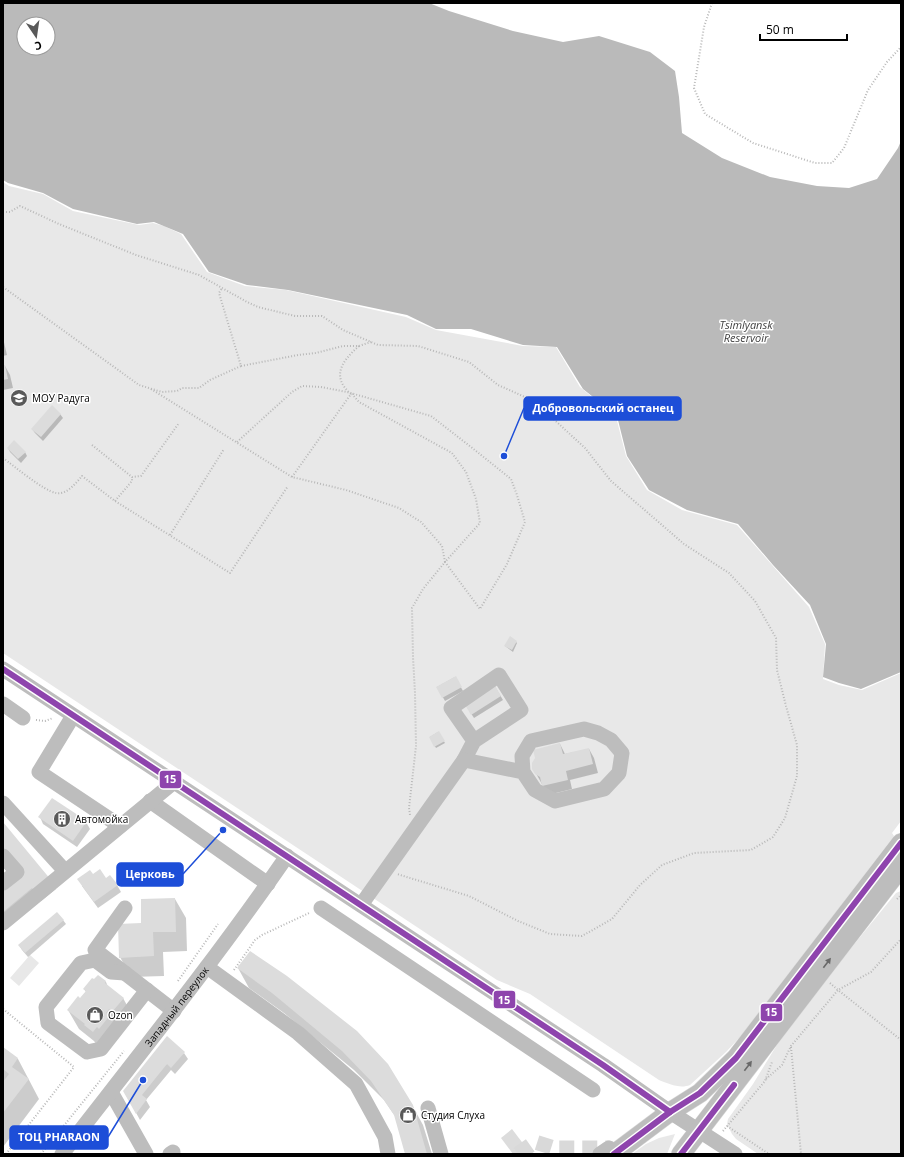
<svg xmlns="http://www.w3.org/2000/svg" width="904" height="1157" font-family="'Open Sans',sans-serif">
	<rect width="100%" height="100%" fill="#fff"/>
	<g fill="#e8e8e8">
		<path d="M3,182L9,186L43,194L73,211L139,225L153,223L164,226L181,234L207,272L245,286L286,290L406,317L436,330L523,346L556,347L580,387L616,417L626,456L647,490L682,510L737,525L809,607L825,644L823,679L839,685L862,690L901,673V821L892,833L894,836L839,908L755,1021L726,1052L690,1085C680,1089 669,1084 659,1080L530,994L497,980L3,653Z"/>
		<path d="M901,891V1154H758L736,1139L732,1134L727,1124L728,1119L753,1084L780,1040L825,980L896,893Z"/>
		<path d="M30,955L39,963L19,986L10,978Z"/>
		<path d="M675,1134L667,1154H632L646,1144L659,1138Z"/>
	</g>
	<path fill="#bababa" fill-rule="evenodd" d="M3,3H429L449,11L513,31L563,42L599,36L650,52L675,71L679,97L682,133L722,158L770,177L817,186L849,188L877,179L898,148L901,141V672L861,689L839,683L823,677L826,644L810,605L773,565L738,524L687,510L649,490L627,456L617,416L583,389L557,347L523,345L471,329H436L407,315L288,290L247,285L209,272L183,234L154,222L137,224L73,209L43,193L8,183L3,180ZM24,24H48V48H24Z"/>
	<g fill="#0003">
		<path d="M3,338L7,355L3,356Z"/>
		<path d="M3,366H5L10,375L13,388L3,390Z"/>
		<path d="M60,414L63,418L43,441L35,433L32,429Z"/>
		<path d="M8,448L25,452L27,456L21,463L10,452Z"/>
		<path d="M516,642L517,643L513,652L505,646Z"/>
		<path d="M455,677L463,691L445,701L437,687Z"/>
		<path d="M494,685L503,700L474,718L465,704Z"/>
		<path d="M438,732L445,743L436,748L430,737Z"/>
		<path d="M560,744L565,754L589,749L594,758L598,773L570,780L572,789L548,795L533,768Z"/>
		<path d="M40,817L86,822L90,829L77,847L43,824Z"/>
		<path d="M3,824L56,889L41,901L37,897L3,925V886L18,874Z"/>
		<path d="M93,875L106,879L117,885L121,892L98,908L82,886Z"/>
		<path d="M175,899L186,918L187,951L163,952L164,976L131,977L120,957L142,924Z"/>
		<path d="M63,920L66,924L28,957L22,950L19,945Z"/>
		<path d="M250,952L412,1105L423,1125L432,1154H406L397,1119L384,1100L354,1070L284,1013L249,988L238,968Z"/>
		<path d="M98,976L106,982L108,987L123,998L134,1018L97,1045L94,1041L79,1029L68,1010L80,999L86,992L84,989L94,981Z"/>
		<path d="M3,1048L18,1059L39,1099L3,1147V1084L5,1081L3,1080Z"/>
		<path d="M184,1053L188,1059L175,1074L171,1070L146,1100L150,1107L140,1120L124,1091Z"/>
	</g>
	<g fill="#dcdcdc">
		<path d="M3,365H5L8,379L3,380Z"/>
		<path d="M52,405L61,414L41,437L31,429Z"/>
		<path d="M14,440L26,452L18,459L7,448Z"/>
		<path d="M510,636L517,641L512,650L504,646Z"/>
		<path d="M456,676L462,687L442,698L436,687Z"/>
		<path d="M494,684L501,696L471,715L464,703Z"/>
		<path d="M439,731L445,741L434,747L429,737Z"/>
		<path d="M560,743L563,754L589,748L593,764L566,771L568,780L542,786L540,777L535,774L532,769V763L535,758L533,750Z"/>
		<path d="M52,798L87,821L73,841L38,817Z"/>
		<path d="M3,822L51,880L36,893L32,888L3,912V885L18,872L3,854Z"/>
		<path d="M100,869L106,878L110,875L118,885L94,902L77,879L90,870L93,874Z"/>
		<path d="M175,898L176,932H153L154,956L119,958L118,924L141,923V899Z"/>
		<path d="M57,912L64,920L25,953L18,945Z"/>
		<path d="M250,951L287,976L357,1031L388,1064L413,1105L427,1154H405L394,1115L371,1081L342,1051L272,993L237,968Z"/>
		<path d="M98,975L106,981L105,983L124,998L112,1012L109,1009L106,1013L109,1015L107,1019L99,1029L97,1027L93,1032L84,1025L85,1024L67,1010L78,996L80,998L86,991L83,989L92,978L94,979Z"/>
		<path d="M167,1036L185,1052L171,1068L167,1064L142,1095L147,1099L136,1114L123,1091Z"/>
		<path d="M3,1047L18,1058L12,1067L29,1079L3,1113V1082L9,1074L3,1069Z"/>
		<path d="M512,1129L531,1154H513L501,1138Z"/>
	</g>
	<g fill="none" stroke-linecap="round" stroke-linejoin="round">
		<path stroke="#d9d9d9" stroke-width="15" stroke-dasharray="15 8" stroke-linecap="butt" d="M518,1154L535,1142L554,1148H609L603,1153"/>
		<g stroke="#dbdbdb" stroke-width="20">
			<g id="major">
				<path d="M614,1154L670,1112L700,1093L736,1058L901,843"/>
				<path d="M681,1154L901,867"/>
			</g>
		</g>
		<g stroke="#b8b8b8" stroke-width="2" stroke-dasharray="1 2" stroke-linecap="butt">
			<path d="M712,3L704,27L694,88L705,114L753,143L815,163H832L844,148L868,90L887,62L901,47"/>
			<path d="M3,212H10L20,206L59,224L136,255L199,275L247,302L258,307L295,316H322L343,330L378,345L418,346L469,362L498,385L534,401L585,448L611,481L684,544L729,573L755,601L776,638L777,670L786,706L797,745V776L785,818L773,837L751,850L694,853L662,865L640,885L612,919L582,936L550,934L518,921L469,896L397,874"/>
			<path d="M3,287L139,385L162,392L177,391L182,388H199L210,380L241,366L219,293L222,288"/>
			<path d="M241,366L298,355L316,353L343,346H359L371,342"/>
			<path d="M151,389L292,477L346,490L399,508L421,522L442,546L445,562L480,523L476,499L466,472L452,453L359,402L352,394"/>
			<path d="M237,442L292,392L302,386L321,387L347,392L431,416L471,447L511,479L517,495L525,522L507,564L480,609L445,562L423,589L412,608L413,657L415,693L416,746L409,808L410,815"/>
			<path d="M92,445L132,477L141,476L179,423"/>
			<path d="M3,458C14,466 44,491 56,493C67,495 76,483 82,476L115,501L230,573L288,486"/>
			<path d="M292,477L351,394C330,376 343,360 359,346"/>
			<path d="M115,501L132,481V477"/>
			<path d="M170,535L224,449"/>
			<path d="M36,720L45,721L53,718"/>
			<path d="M897,899L901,895"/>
			<path d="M234,970L255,940L262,935L309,913"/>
			<path d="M178,981L218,924"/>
			<path d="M830,983L838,990L871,972L901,939"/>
			<path d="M3,1009L74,1067L6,1154"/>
			<path d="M791,1047L801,1154"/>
			<path d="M766,1079L782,1065L791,1046L838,990L901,1040"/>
			<path d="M727,1126L769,1154"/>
			<path d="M723,1131L765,1081L772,1062"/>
			<path d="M41,1154L124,1051"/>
		</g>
		<g stroke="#bdbdbd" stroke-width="15">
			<path d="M3,669L603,1065L670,1112L735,1154"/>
			<path d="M3,704L23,718"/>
			<path d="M73,716L39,772L120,826"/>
			<path d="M464,760L474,741L451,708L499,675L521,710L474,741"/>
			<path d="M150,801L268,884"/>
			<path d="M3,803L65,871"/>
			<path d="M3,856L17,872L3,883"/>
			<path d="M361,905L464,760L523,772L535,790L555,801L604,789L619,773L622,753L611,740L598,733L584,729L531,741L522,756L523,772"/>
			<path d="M125,908L95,950L174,1011"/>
			<path d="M321,908L593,1090"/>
			<path d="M3,923L174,782"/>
			<path d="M207,967L298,1033L356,1084L385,1137L388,1154"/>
			<path d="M125,973L111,972L95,960L81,963L46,1007L48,1023L87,1052L101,1049L147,990"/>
			<path d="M111,1092L146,1154"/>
			<path d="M428,1108L441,1154"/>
			<path id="s1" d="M62,1154C138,1056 216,959 287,856"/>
			<path d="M170,1154L173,1152"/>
			<path d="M600,1154L609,1148"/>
		</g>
		<use href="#major" stroke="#bdbdbd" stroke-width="19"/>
		<g stroke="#fff" stroke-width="9">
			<g id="bus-1">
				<path d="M3,669L603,1065L670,1112"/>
				<path d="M614,1154L670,1112L700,1093L736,1058L901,843"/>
				<path d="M681,1154L734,1085"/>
			</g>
		</g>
		<use href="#bus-1" stroke="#8e44ad" stroke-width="6"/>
	</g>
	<defs><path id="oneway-solid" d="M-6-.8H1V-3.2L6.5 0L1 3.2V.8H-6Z"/></defs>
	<g fill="#686868">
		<use href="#oneway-solid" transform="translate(827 963) rotate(-53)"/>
		<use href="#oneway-solid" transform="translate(748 1066) rotate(-53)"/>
	</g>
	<defs>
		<g id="school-disc" transform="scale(0.9)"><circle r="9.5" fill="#595959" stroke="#fff"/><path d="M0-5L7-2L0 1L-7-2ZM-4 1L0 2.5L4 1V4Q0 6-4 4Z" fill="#fff"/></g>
		<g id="building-disc" transform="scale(0.9)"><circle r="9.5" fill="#595959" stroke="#fff"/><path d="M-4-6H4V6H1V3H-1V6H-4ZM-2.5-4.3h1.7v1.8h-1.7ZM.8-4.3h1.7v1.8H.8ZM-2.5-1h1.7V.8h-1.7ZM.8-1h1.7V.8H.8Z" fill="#fff"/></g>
		<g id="shop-disc" transform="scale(0.9)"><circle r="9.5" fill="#595959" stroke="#fff"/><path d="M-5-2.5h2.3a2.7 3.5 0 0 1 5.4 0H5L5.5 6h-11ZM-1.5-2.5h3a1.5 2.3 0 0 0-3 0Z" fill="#fff"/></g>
	</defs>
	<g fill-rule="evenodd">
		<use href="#school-disc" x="19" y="398"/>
		<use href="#building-disc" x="62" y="819"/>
		<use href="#shop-disc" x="95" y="1015"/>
		<use href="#shop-disc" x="408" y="1115"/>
	</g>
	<g text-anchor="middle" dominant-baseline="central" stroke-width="3" stroke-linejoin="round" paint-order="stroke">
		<g font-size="10" fill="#000" stroke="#fff" text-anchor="start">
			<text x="32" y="398">МОУ Радуга</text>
			<text x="75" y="819">Автомойка</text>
			<text x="108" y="1015">Ozon</text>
			<text x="421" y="1115">Студия Слуха</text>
		</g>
		<g font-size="10" fill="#000" stroke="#fff">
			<text stroke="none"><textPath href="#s1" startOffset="187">Западный переулок</textPath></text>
		</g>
		<g font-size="11" font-style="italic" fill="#3e3e3e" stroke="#fff">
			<text x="746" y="324">Tsimlyansk<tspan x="746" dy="13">Reservoir</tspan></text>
		</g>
	</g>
	<path fill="none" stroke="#1d4ed8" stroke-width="1.5" d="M504 456L524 408M223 830L183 874M143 1080L108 1137"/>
	<g fill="#1d4ed8" stroke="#fff" stroke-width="1.5">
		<circle cx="504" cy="456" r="4"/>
		<circle cx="223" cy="830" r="4"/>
		<circle cx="143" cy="1080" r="4"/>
	</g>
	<g fill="#1d4ed8" stroke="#1d4ed8" stroke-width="1.5">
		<rect x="524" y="397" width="157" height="23" rx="4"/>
		<rect x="117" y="863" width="66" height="23" rx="4"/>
		<rect x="10" y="1126" width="98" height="23" rx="4"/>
	</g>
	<g font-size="11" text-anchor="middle" font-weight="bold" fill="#fff">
		<text x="603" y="412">Добровольский останец</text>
		<text x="150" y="878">Церковь</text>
		<text x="59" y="1141">ТОЦ PHARAON</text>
	</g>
	<g stroke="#fff" stroke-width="1.5">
		<rect x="159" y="770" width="23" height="19" rx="4" fill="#8e44ad"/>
		<rect x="493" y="990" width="23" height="19" rx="4" fill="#8e44ad"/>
		<rect x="760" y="1003" width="23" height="19" rx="4" fill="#8e44ad"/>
	</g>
	<g font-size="11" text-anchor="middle" font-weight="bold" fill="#fff">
		<text x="170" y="783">15</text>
		<text x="504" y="1004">15</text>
		<text x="771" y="1016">15</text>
	</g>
	<rect width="904" height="1157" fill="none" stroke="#000000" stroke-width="8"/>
	<g transform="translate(36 36) rotate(167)"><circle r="19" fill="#ffffff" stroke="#999999"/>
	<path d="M0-3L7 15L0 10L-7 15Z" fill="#595959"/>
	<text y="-6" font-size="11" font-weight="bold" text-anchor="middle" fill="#000000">С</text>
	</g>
	<path d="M760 34v6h87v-6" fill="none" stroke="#000000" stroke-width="2"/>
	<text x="766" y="34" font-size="12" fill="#000000" stroke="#ffffff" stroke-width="3" paint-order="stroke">50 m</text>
</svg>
